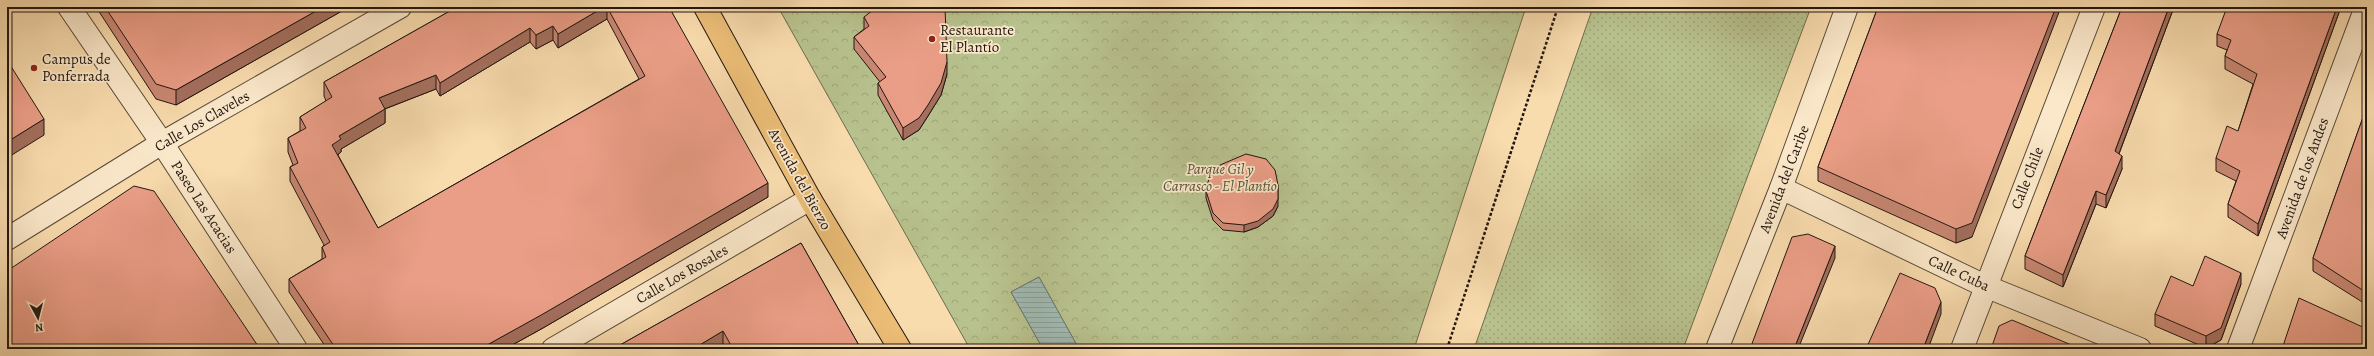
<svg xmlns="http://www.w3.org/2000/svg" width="2374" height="356" font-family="Alegreya,serif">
	<defs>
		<pattern id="grass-dots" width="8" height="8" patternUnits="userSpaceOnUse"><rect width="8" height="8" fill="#b8c28e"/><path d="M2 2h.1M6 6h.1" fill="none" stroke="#9ea679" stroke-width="1.8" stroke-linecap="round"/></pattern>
		<pattern id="park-crowns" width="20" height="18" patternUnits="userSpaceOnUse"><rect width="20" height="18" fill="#b8c28e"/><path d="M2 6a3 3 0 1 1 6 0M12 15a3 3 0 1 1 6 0" fill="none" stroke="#9ea679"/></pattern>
		<pattern id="water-rules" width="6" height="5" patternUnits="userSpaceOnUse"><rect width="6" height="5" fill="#a0bab2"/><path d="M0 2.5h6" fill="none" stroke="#8a9f98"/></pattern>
	</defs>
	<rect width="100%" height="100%" fill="#f9dcae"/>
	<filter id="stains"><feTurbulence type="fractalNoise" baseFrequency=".005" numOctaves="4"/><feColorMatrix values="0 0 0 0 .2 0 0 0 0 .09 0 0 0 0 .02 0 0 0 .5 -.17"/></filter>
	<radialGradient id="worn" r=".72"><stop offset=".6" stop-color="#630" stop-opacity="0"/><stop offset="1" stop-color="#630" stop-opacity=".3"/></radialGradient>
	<path fill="url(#grass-dots)" stroke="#6c6c4f" d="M1593,7H1811L1683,349H1474Z"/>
	<path fill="url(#park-crowns)" stroke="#6c6c4f" d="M778,7H1526L1414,349H1079L1039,277L1011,292L1043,349H970Z"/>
	<path fill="url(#water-rules)" stroke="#6d7871" d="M1039,277L1079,349H1043L1011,292Z"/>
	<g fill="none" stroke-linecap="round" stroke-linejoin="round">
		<g stroke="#574838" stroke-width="24">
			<g id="minor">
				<path d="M69,7L162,143L296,349"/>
				<path d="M1781,188L1985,286L2140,349"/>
				<path d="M7,239L162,143L400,7"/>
				<path d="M553,349L810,199"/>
				<path d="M1717,349L1781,188L1847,7"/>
				<path d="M1962,349L2094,7"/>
				<path d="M2238,349L2366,7"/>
			</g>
		</g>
		<g stroke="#211610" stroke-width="24">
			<path id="major" d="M705,7L810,199L900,349"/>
		</g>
		<path stroke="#211610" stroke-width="2.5" stroke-dasharray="3 2" stroke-linecap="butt" d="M1447,349L1558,7"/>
		<use href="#minor" stroke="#fbe8ca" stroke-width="22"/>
		<use href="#major" stroke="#ecbe77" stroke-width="22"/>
	</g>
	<g fill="#ca8874" stroke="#211610" fill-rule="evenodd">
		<path d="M96,7H349L176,105L156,99Z"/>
		<path d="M457,7H669L768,197L543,328L505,349H327L289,292V279L322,259V247L324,245L290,181V167L293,165L288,152V138L300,131V117L326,101L324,96V82ZM607,19L639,79L378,228L338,155L341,152V149L385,123V109L436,89L440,96L530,42L536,49L553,40L558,48Z"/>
		<path d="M1878,7L1972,237L1956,243L1818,181V167Z"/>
		<path d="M2122,7H2174L2119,154L2122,169L2106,208L2096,204L2063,287L2025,269V256Z"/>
		<path d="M2341,7L2258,236L2228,217V204L2236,181L2216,171V158L2238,131L2253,84L2225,69V56L2227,50L2217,46V34Z"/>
		<path d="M864,17L947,74L941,95L928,116L919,130L903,140L878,95V83L880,82L854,49V37L864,29Z"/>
		<path d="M2367,106V305L2313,271V258Z"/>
		<path d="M1206,191L1278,206L1273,216L1258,227L1244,232L1223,230L1213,220L1206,198Z"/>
		<path d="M801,243L861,349H726L723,344L715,349H613Z"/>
		<path d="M7,271L260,349H7Z"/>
		<path d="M2241,284L2221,340L2206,348L2155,326V314L2193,286Z"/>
	</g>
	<g fill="#a46f5e" stroke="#211610">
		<path d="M323,7H349L176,105V90Z"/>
		<path d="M604,7H607V19L558,48V34Z"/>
		<path d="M2056,7H2061L1972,237L1956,243V229Z"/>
		<path d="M2169,7H2174L2115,164V151Z"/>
		<path d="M2337,7H2341L2258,236V224Z"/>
		<path d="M553,26V40L536,49V35Z"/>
		<path d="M530,28V42L440,96V83Z"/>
		<path d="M947,62V74L941,95L928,116L919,130L903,140V128Z"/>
		<path d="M436,75V89L379,111V98Z"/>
		<path d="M385,109V123L341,149V152L332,159V145L339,136Z"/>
		<path d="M44,119V135L7,158V142Z"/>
		<path d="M2122,156V169L2106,208V195Z"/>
		<path d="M768,183V197L543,328L505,349H480Z"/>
		<path d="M1278,185V206L1273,216L1258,227L1244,232V225Z"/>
		<path d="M2096,191V204L2063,287V275Z"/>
		<path d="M1835,246V258L1798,349H1794Z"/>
		<path d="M2241,273V284L2221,340L2206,348V336Z"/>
		<path d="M1941,302V314L1928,349H1923Z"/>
		<path d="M723,331V344L715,349H693Z"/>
	</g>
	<g fill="#eb9e87" stroke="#211610">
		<path d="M105,7H323L176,90L156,84Z"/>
		<path d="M457,7H604L558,34L553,26L536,35L530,28L440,83L436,75L379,98L385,109L339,136L341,139L332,145L378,228L645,76L607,7H669L768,183L543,314L480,349H336L289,279L326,257L322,247L330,242L290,167L298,163L288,138L306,128L300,117L332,97L324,82Z"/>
		<path d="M877,7H945L947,62L941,83L928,105L919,118L903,128L878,83L886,77L854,37L869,26L864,17Z"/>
		<path d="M1878,7H2056L1972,223L1956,229L1818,167Z"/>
		<path d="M2122,7H2169L2115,151L2122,156L2106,195L2096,191L2063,275L2025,256Z"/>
		<path d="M2227,7H2337L2258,224L2228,204L2240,171L2216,158L2227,126L2238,131L2257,74L2225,56L2231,40L2217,34Z"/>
		<path d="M7,60L44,119L7,142Z"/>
		<path d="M2367,106V293L2313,258Z"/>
		<path d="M1246,154L1266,159L1275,170L1278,185V199L1273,209L1258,221L1244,225L1223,223L1213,213L1206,191L1209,178L1220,165Z"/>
		<path d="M134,186L154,191L260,349H11L7,344V271Z"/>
		<path d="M1808,234L1835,246L1794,349H1750L1792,237Z"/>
		<path d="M801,243L861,349H733L723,331L693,349H613Z"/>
		<path d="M2205,256L2241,273L2221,328L2206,336L2155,314L2171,276L2193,286Z"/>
		<path d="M1900,273L1935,288L1941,302L1923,349H1866Z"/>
		<path d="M2299,298L2367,329V349H2282Z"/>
		<path d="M2012,320L2081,349H1991L1999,326Z"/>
	</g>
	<g fill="#8f2418" stroke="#fbe8ca" stroke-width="1.5">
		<circle cx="932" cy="39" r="4"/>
		<circle cx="34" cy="68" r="4"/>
	</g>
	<g text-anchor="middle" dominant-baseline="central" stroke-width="3.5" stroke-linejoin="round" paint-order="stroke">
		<g font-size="15" fill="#211610" stroke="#fbe8ca" text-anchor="start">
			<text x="940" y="30">Restaurante<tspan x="940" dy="17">El Plantío</tspan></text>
			<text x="42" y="59">Campus de<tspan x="42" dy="17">Ponferrada</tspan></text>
		</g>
		<g font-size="15" fill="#211610" stroke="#fbe8ca">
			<text transform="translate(202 121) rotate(-30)">Calle Los Claveles</text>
			<text transform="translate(2027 178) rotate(-69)">Calle Chile</text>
			<text transform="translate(2302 178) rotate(-70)">Avenida de los Andes</text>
			<text transform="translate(800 179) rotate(61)">Avenida del Bierzo</text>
			<text transform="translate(1784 179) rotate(-69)">Avenida del Caribe</text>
			<text transform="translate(204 207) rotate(57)">Paseo Las Acacias</text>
			<text transform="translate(1959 273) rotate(25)">Calle Cuba</text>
			<text transform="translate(682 274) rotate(-30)">Calle Los Rosales</text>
		</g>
		<g font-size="15" font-style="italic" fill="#56523c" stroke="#fbe8ca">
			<text x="1220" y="169">Parque Gil y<tspan x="1220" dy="17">Carrasco - El Plantío</tspan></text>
		</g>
	</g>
	<rect width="2374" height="356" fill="none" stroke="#f9dcae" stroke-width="24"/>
	<rect x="8" y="8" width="2358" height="340" fill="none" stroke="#211610" stroke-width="2"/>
	<rect x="12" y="12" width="2350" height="332" fill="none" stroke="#211610"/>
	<g transform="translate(38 318) rotate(173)" stroke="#fbe8ca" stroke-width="3" paint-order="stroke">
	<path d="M0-3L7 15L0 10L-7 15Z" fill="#211610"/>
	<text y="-6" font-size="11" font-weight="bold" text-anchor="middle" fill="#211610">N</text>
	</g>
	<rect width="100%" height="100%" filter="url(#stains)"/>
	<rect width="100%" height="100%" fill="url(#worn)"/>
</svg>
